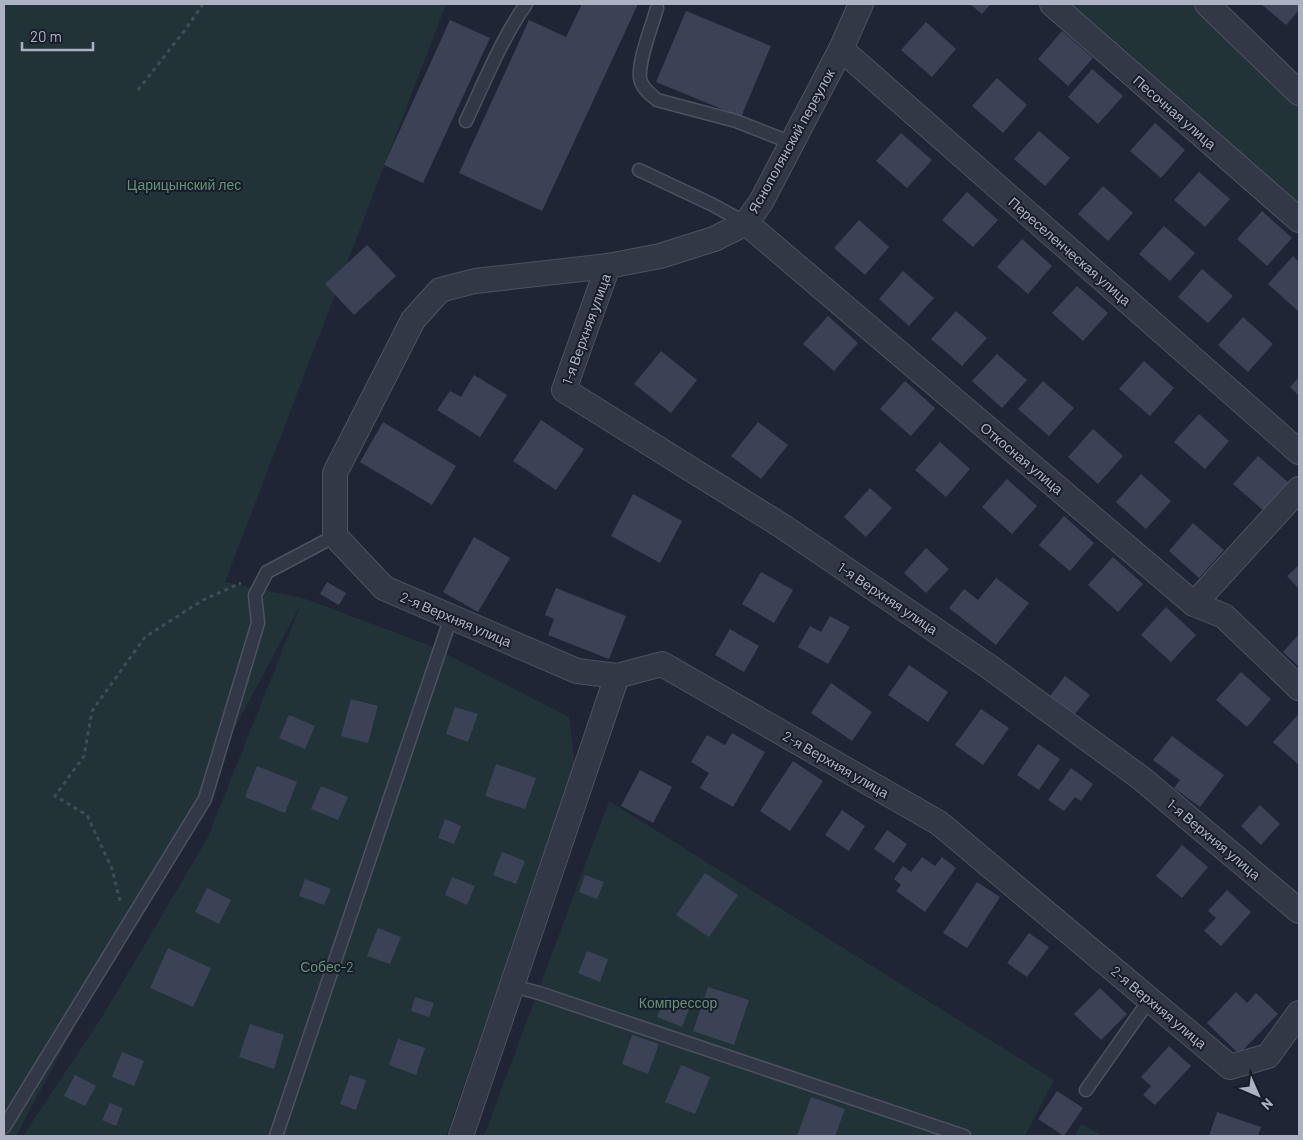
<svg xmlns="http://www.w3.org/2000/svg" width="1303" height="1140" font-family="Barlow,sans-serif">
	<rect width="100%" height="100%" fill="#1f2535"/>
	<g fill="#223338">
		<path d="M4,4H446L225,582L303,598L428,645L569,717L575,764L446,1136H23L102,1017L207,839L301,604L16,1136H4Z"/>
		<path d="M1047,4H1202L1299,94V226Z"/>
		<path d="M609,801L1054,1080L1025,1136H484Z"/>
		<path d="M1082,1124L1103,1136H1074Z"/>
	</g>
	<g fill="#3b4256">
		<path d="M582,4H638L542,211L459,173L529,20L566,37Z"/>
		<path d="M970,4H991L982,14Z"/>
		<path d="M1261,4H1299V10L1286,25Z"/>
		<path d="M686,11L771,46L741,117L656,82Z"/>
		<path d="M450,20L490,38L423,183L384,165Z"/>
		<path d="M926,22L956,49L932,77L901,50Z"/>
		<path d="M1062,31L1093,58L1068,86L1038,59Z"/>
		<path d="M1092,69L1123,96L1098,124L1068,97Z"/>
		<path d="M997,78L1027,105L1003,133L972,106Z"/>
		<path d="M1155,123L1185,150L1161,178L1130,151Z"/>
		<path d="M1039,131L1070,158L1045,186L1014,159Z"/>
		<path d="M901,133L932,160L907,188L876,161Z"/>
		<path d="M1199,172L1230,199L1205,227L1174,200Z"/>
		<path d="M1103,186L1133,213L1108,241L1078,214Z"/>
		<path d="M967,192L998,220L973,247L942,220Z"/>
		<path d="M1262,211L1292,238L1267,266L1237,239Z"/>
		<path d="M859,220L889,247L865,275L834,248Z"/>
		<path d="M1164,226L1195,253L1170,281L1139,254Z"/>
		<path d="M1022,239L1052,266L1028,294L997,267Z"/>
		<path d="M367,245L396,276L354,315L325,284Z"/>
		<path d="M1293,256L1299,262L1298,311L1268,284Z"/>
		<path d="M1202,269L1233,296L1208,323L1178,297Z"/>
		<path d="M903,271L934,298L909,326L879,299Z"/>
		<path d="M1077,286L1108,313L1083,341L1052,313Z"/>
		<path d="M956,311L987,338L962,366L931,339Z"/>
		<path d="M828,316L858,343L834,371L803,344Z"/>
		<path d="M1243,317L1273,344L1248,372L1218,345Z"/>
		<path d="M661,351L697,380L671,413L634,384Z"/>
		<path d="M997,354L1027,380L1002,408L972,381Z"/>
		<path d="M1144,361L1174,388L1150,416L1119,389Z"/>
		<path d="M474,375L507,395L480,437L437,410L450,391L461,397Z"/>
		<path d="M1299,377V396L1290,387Z"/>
		<path d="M905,381L935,408L911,436L880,409Z"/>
		<path d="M1043,381L1074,408L1049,436L1018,409Z"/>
		<path d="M1199,414L1229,441L1205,469L1174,442Z"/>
		<path d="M541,420L584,449L556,490L513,461Z"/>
		<path d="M383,422L456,466L432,505L360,462Z"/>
		<path d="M758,422L788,445L761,479L731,456Z"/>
		<path d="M1093,429L1123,456L1098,484L1068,457Z"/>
		<path d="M940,442L970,469L946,497L915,470Z"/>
		<path d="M1258,456L1289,483L1264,511L1233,484Z"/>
		<path d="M1141,474L1171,501L1146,529L1116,502Z"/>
		<path d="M1007,479L1037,506L1012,534L982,507Z"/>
		<path d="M870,488L892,508L866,537L844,517Z"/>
		<path d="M633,494L682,521L660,563L611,536Z"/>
		<path d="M1064,516L1094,543L1070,571L1039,545Z"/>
		<path d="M1193,523L1224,550L1199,578L1169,551Z"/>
		<path d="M474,537L510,558L478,612L443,592Z"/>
		<path d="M926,548L949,569L926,593L904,573Z"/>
		<path d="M1113,557L1143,584L1118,612L1088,585Z"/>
		<path d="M1299,565V589L1287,576Z"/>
		<path d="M761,572L793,590L774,623L742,604Z"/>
		<path d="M996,578L1029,603L996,645L949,608L964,589L978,600Z"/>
		<path d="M327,582L346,593L339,605L320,594Z"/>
		<path d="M556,588L626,616L609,659L548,635L554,619L545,615Z"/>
		<path d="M1166,607L1196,635L1171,662L1141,635Z"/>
		<path d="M830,616L850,627L828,664L798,647L810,626L821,632Z"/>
		<path d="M730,629L759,646L744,672L715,655Z"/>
		<path d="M1299,634V667L1283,652Z"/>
		<path d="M909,665L948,692L928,722L888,695Z"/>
		<path d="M1241,672L1271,699L1247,727L1216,700Z"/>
		<path d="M1065,676L1090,695L1075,714L1050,696Z"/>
		<path d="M831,683L872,712L852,741L811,713Z"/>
		<path d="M351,699L378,706L368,743L341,736Z"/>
		<path d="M455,707L478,714L468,742L446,734Z"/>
		<path d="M981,709L1009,728L983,765L955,745Z"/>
		<path d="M289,715L315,726L305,749L279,738Z"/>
		<path d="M1298,715L1299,716V765L1273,742Z"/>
		<path d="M732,733L765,752L733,807L700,788L709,773L691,762L707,735L725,745Z"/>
		<path d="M1172,736L1224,775L1200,807L1174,788L1180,780L1153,760Z"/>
		<path d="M1038,744L1060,759L1039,790L1017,775Z"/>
		<path d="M793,761L823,781L790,831L760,811Z"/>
		<path d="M496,764L536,778L525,809L485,796Z"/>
		<path d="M257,766L297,782L285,813L245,797Z"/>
		<path d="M1071,768L1093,784L1081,801L1075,797L1064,811L1048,800Z"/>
		<path d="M640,770L672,787L653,823L621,806Z"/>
		<path d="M321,786L348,797L338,820L311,809Z"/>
		<path d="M1260,805L1280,824L1261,845L1241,826Z"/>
		<path d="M842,810L865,826L849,851L825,835Z"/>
		<path d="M445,819L461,826L454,844L438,838Z"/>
		<path d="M887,830L907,844L894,863L874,849Z"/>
		<path d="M1182,845L1208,867L1182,898L1156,876Z"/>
		<path d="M502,852L525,861L516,884L493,875Z"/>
		<path d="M922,857L935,866L942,857L956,868L925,912L896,891L901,885L894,879L903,866L911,872Z"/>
		<path d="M705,873L738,895L709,937L676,915Z"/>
		<path d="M585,875L604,882L597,899L579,892Z"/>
		<path d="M452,877L475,886L467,905L445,895Z"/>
		<path d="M305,879L331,889L324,905L299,896Z"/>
		<path d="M977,882L1000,897L967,948L943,933Z"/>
		<path d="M207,888L231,900L219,924L195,912Z"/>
		<path d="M1227,890L1251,912L1221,946L1204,931L1216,918L1208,911Z"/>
		<path d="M378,928L401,937L390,964L367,956Z"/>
		<path d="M1029,933L1049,947L1027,977L1007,963Z"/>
		<path d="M168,948L211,968L193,1007L150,988Z"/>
		<path d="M587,951L608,959L600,982L578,973Z"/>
		<path d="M708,987L749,1000L734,1045L693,1031Z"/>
		<path d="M1100,988L1127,1014L1101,1040L1074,1014Z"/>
		<path d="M1236,992L1247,1003L1256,993L1278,1014L1239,1054L1207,1023Z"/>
		<path d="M415,997L434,1003L429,1017L411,1011Z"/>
		<path d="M665,997L690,1007L682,1027L657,1017Z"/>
		<path d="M250,1024L284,1035L274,1069L239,1057Z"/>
		<path d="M632,1035L659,1044L648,1074L622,1064Z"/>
		<path d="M398,1039L425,1048L416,1075L389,1065Z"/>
		<path d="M1169,1046L1191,1066L1155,1105L1143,1095L1151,1086L1141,1077Z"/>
		<path d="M122,1052L144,1061L134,1086L112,1077Z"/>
		<path d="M681,1065L710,1077L695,1114L665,1102Z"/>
		<path d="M75,1075L96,1086L85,1106L64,1096Z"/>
		<path d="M350,1075L366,1080L356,1110L340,1104Z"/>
		<path d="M1057,1091L1083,1108L1064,1136L1038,1119Z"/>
		<path d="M811,1097L845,1109L835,1136H797Z"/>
		<path d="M110,1103L123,1108L116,1126L102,1120Z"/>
		<path d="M1217,1112L1261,1127L1258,1136H1209Z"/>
	</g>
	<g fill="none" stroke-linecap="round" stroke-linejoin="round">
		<g stroke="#4d5261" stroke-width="15">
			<g id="service">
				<path d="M657,8C652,26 638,60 640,78C641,87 650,94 657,100L736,121L792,143"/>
				<path d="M466,121C485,81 501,40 526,4"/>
				<path d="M639,170L711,204L746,223"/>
				<path d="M513,986L539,993L964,1136"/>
				<path d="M1086,1090L1150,999"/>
				<path d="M4,1127L205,799L258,623L255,595L267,572L335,536"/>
				<path d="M276,1136L451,617"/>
			</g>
		</g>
		<g stroke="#4d5261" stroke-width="26">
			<g id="minor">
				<path d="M861,4L841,49L761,202L746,223L714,239L660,256L608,266L475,281L440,290L413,320L335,473V536L384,588L577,671L617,676L662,664L939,823L1230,1067L1268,1056L1299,1013"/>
				<path d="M1052,4L1299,220"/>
				<path d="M1207,4L1299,93"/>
				<path d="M841,49L1299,452"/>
				<path d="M746,223L1194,604L1224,616L1299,688"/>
				<path d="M608,266L564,390L782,526L988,666L1141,778L1299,911"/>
				<path d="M1194,604L1299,489"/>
				<path d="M461,1136L617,676"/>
			</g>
		</g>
		<g stroke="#3f4e54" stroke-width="3" stroke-dasharray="4 4" stroke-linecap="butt">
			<path d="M138,90L185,30L203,4"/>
			<path d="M120,901L112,869L87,815L55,796L84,756L92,711L145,637L203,600L241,583"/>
		</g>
		<use href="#service" stroke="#333846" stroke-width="12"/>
		<use href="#minor" stroke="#333846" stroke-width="24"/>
	</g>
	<g text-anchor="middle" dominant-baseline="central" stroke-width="4" stroke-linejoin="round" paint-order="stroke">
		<g font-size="14" fill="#adb2c3" stroke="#181d2a">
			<text transform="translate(1175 112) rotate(41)">Песочная улица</text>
			<text transform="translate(791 141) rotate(-61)">Яснополянский переулок</text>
			<text transform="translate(1070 251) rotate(41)">Переселенческая улица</text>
			<text transform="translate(586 329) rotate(-70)">1-я Верхняя улица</text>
			<text transform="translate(1022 458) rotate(40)">Откосная улица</text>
			<text transform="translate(888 598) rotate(34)">1-я Верхняя улица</text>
			<text transform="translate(456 619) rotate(23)">2-я Верхняя улица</text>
			<text transform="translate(836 764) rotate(30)">2-я Верхняя улица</text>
			<text transform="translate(1214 839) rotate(40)">1-я Верхняя улица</text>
			<text transform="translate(1159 1007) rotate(40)">2-я Верхняя улица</text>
		</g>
		<g font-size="14" fill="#659377" stroke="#181d2a">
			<text x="184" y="184">Царицынский лес</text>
			<text x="327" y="966">Собес-2</text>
			<text x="678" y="1002">Компрессор</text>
		</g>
	</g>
	<rect width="1303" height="1140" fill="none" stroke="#adb2c3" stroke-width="10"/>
	<g transform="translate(1258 1095) rotate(135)" stroke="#181d2a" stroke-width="4" paint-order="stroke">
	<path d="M0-4L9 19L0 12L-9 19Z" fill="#adb2c3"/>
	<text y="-8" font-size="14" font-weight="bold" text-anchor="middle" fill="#adb2c3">N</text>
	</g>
	<path d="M22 42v8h71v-8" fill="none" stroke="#adb2c3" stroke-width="2.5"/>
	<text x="30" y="42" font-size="15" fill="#adb2c3" stroke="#181d2a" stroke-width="4" paint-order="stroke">20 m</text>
</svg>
